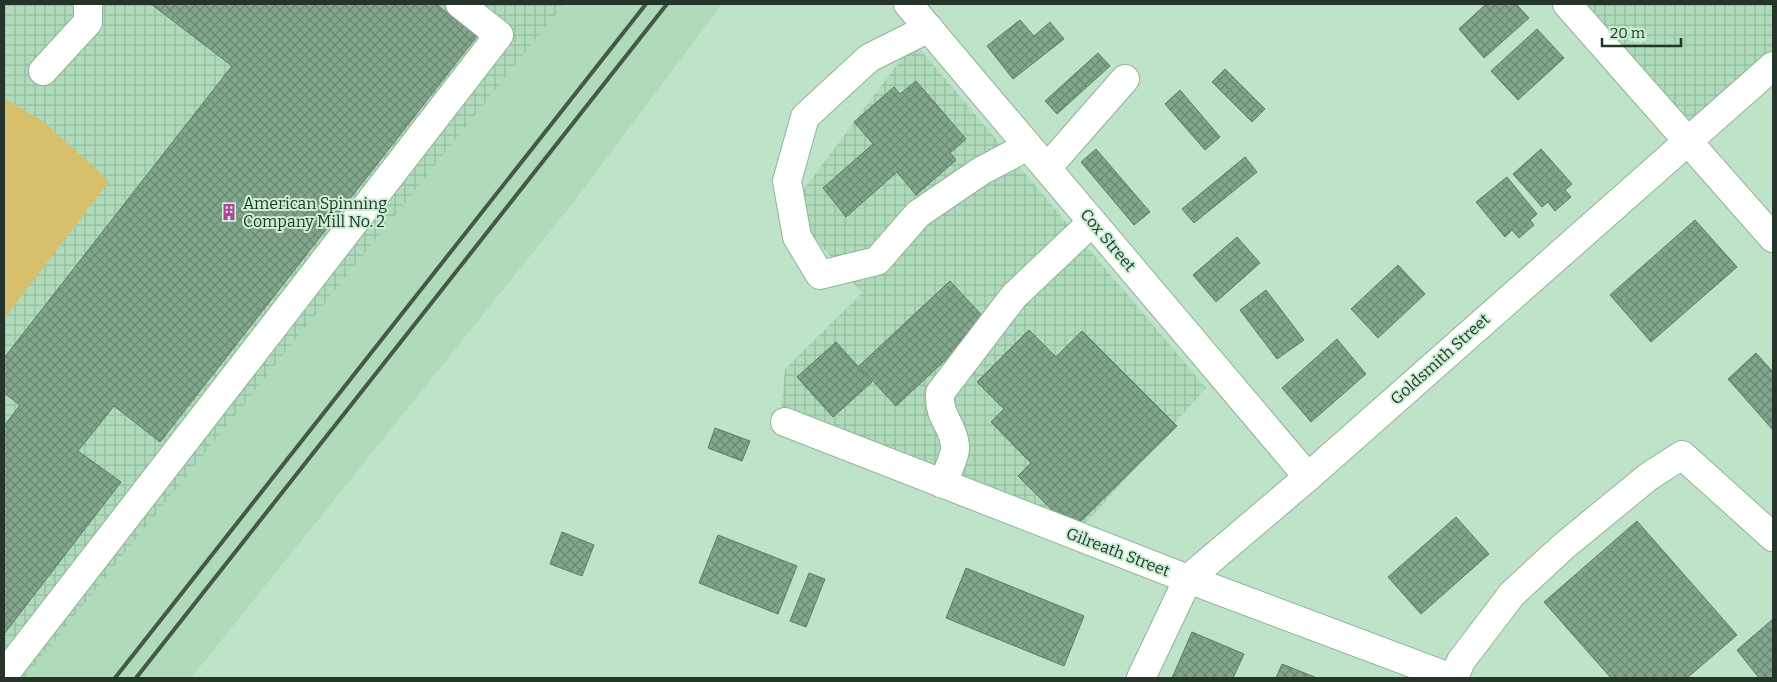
<svg xmlns="http://www.w3.org/2000/svg" width="1777" height="682" font-family="Bitter,serif">
	<defs>
		<pattern id="industrial-grid" width="8" height="8" patternUnits="userSpaceOnUse" patternTransform="scale(1.25)"><rect width="8" height="8" fill="#afdbbb"/><path d="M0 4h8M4 0v8" fill="none" stroke="#96bda1"/></pattern>
		<pattern id="building-cross-hatch" width="8" height="8" patternUnits="userSpaceOnUse" patternTransform="scale(1.25)"><rect width="8" height="8" fill="#82a68c"/><path d="M0 0l8 8M0 8l8-8" fill="none" stroke="#6a8873"/></pattern>
	</defs>
	<rect width="100%" height="100%" fill="#bee3c8"/>
	<path fill="#afdbbb" d="M564,4H722L576,199L191,678H25Z"/>
	<g fill="url(#industrial-grid)">
		<path d="M4,4H564L25,678H4Z"/>
		<path d="M1573,4H1773V58L1683,131Z"/>
		<path d="M914,42L1206,388L1080,530L780,423L785,369L862,293L789,209Z"/>
	</g>
	<path fill="#d8bf6b" d="M4,98L44,122L109,181L4,319Z"/>
	<g fill="url(#building-cross-hatch)" stroke="#5d7e66">
		<path d="M151,4H436L477,36L160,442L114,406L78,451L121,482L4,634V426L20,405L4,393V358L232,66Z"/>
		<path d="M1486,4H1516L1529,18L1484,58L1459,29Z"/>
		<path d="M1020,20L1034,36L1050,22L1064,39L1013,79L987,46Z"/>
		<path d="M1537,29L1564,58L1518,100L1491,71Z"/>
		<path d="M1098,53L1110,66L1057,114L1045,101Z"/>
		<path d="M1225,69L1265,109L1252,122L1212,82Z"/>
		<path d="M916,81L966,139L950,153L956,160L916,195L897,172L846,217L823,188L873,144L854,122L894,87L900,94Z"/>
		<path d="M1180,90L1220,137L1205,150L1165,104Z"/>
		<path d="M1096,149L1150,212L1134,225L1081,162Z"/>
		<path d="M1541,149L1572,184L1565,190L1571,197L1555,211L1548,202L1542,207L1513,174Z"/>
		<path d="M1245,157L1257,172L1194,223L1182,209Z"/>
		<path d="M1507,177L1537,214L1530,220L1534,225L1519,238L1512,230L1505,237L1476,202Z"/>
		<path d="M1695,220L1737,267L1651,342L1610,295Z"/>
		<path d="M1237,237L1260,263L1216,302L1193,275Z"/>
		<path d="M1398,265L1425,294L1378,338L1351,309Z"/>
		<path d="M950,281L987,321L896,406L859,366Z"/>
		<path d="M1266,290L1304,340L1277,359L1240,310Z"/>
		<path d="M1029,330L1056,357L1082,331L1177,426L1072,530L1018,476L1031,463L991,422L1004,409L977,382Z"/>
		<path d="M1337,339L1366,374L1311,422L1282,388Z"/>
		<path d="M836,342L872,382L833,417L797,377Z"/>
		<path d="M1756,353L1773,372V430L1728,379Z"/>
		<path d="M715,428L750,441L742,461L708,448Z"/>
		<path d="M1456,517L1489,554L1421,614L1388,577Z"/>
		<path d="M1637,521L1737,635L1687,678H1611L1544,602Z"/>
		<path d="M562,532L594,545L582,576L550,564Z"/>
		<path d="M718,535L797,566L778,614L699,583Z"/>
		<path d="M966,568L1084,616L1064,666L946,618Z"/>
		<path d="M809,573L825,579L806,627L790,621Z"/>
		<path d="M1773,619V678H1759L1737,650Z"/>
		<path d="M1192,632L1244,654L1233,678H1172Z"/>
		<path d="M1282,664L1317,678H1276Z"/>
	</g>
	<g fill="none" stroke-linecap="round" stroke-linejoin="round">
		<g stroke="#90b49a" stroke-width="30">
			<g id="minor">
				<path d="M908,4L1308,477"/>
				<path d="M1567,4L1773,238"/>
				<path d="M929,28L869,58L805,117L787,181L797,237L820,275L877,261L918,214L981,171L1028,146"/>
				<path d="M43,71L88,22V4"/>
				<path d="M1047,168L1125,79"/>
				<path d="M785,422L1188,579L1452,678"/>
				<path d="M943,484C946,474 956,455 955,446C954,426 938,417 940,393L1014,296L1092,222"/>
				<path d="M4,675L499,35L460,4"/>
				<path d="M1141,678L1188,579L1308,477L1773,66"/>
				<path d="M1454,678L1461,661L1512,594L1564,546L1648,477L1682,455L1773,537"/>
			</g>
		</g>
		<use href="#minor" stroke="#fff" stroke-width="28"/>
		<g stroke="#45584a" stroke-width="4">
			<path d="M115,678L646,4"/>
			<path d="M136,678L667,4"/>
		</g>
	</g>
	<defs>
		<g id="building-bare" transform="scale(1.35)"><path d="M-4-6H4V6H1V3H-1V6H-4ZM-2.5-4.3h1.7v1.8h-1.7ZM.8-4.3h1.7v1.8H.8ZM-2.5-1h1.7V.8h-1.7ZM.8-1h1.7V.8H.8Z" fill="#b042a0" stroke="#cbf0d5" stroke-width="2.5" paint-order="stroke"/></g>
	</defs>
	<g fill-rule="evenodd">
		<use href="#building-bare" x="229" y="212"/>
	</g>
	<g text-anchor="middle" dominant-baseline="central" stroke-width="4" stroke-linejoin="round" paint-order="stroke">
		<g font-size="16" fill="#26352a" stroke="#cbf0d5" text-anchor="start">
			<text x="243" y="203">American Spinning<tspan x="243" dy="18">Company Mill No. 2</tspan></text>
		</g>
		<g font-size="16" fill="#26352a" stroke="#cbf0d5">
			<text transform="translate(1108 240) rotate(50)">Cox Street</text>
			<text transform="translate(1440 359) rotate(-42)">Goldsmith Street</text>
			<text transform="translate(1118 552) rotate(21)">Gilreath Street</text>
		</g>
	</g>
	<rect width="1777" height="682" fill="none" stroke="#26352a" stroke-width="10"/>
	<path d="M1602 38v8h79v-8" fill="none" stroke="#26352a" stroke-width="2.5"/>
	<text x="1610" y="38" font-size="15" fill="#26352a" stroke="#cbf0d5" stroke-width="4" paint-order="stroke">20 m</text>
</svg>
